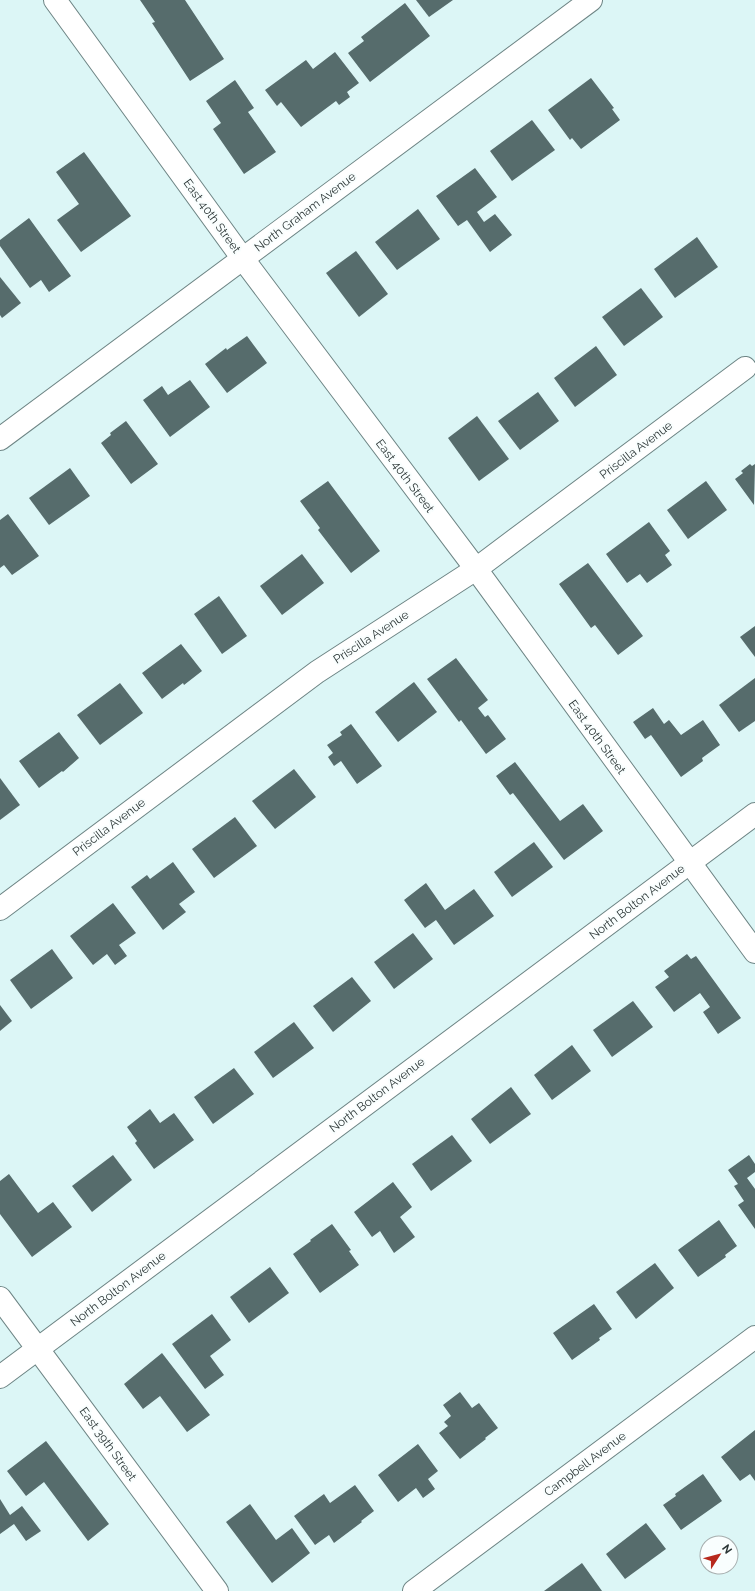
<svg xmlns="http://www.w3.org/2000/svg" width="755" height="1591" font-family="Raleway,sans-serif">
	<rect width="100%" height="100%" fill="#dcf6f6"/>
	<g fill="#566c6c">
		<path d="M140,0H185L224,59L190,81L152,23L155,22Z"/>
		<path d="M416,0H453L429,17Z"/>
		<path d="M405,3L430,36L370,82L348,53L364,41L361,37Z"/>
		<path d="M335,52L359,83L347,92L350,97L339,105L336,101L301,127L281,102L277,106L265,90L306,60L313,69Z"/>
		<path d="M591,78L614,108L612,109L620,120L581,149L572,138L570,140L548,110Z"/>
		<path d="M235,80L254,108L248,112L276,152L244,174L213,129L221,123L206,101Z"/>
		<path d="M532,120L555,150L512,181L490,151Z"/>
		<path d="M84,152L131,216L81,252L57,220L79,204L56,172Z"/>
		<path d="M475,168L497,197L477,212L484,222L495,214L512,235L490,252L467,220L458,226L436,196Z"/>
		<path d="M418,209L440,239L397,270L375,242Z"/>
		<path d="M29,218L71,276L49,292L41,280L30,288L0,246V240Z"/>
		<path d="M697,237L718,267L675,298L654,269Z"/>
		<path d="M356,251L388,294L359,317L326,273Z"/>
		<path d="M0,277L21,303L2,318L0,315Z"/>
		<path d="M641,288L663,317L624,346L602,317Z"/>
		<path d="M247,336L267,363L227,393L205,364L226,348L227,350Z"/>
		<path d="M596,346L617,375L575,407L554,378Z"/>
		<path d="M190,380L210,407L170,437L143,400L162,386L168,395Z"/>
		<path d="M538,392L559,421L520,450L498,421Z"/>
		<path d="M477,416L509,459L479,481L448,438Z"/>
		<path d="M126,421L158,464L131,484L101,443L111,435L110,433Z"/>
		<path d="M750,464L752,466L755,464L754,505L735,479L743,473L741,471Z"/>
		<path d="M70,468L90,496L49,525L29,498Z"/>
		<path d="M328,481L380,551L351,573L318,530L320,528L300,501Z"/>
		<path d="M706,481L727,510L688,539L667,510Z"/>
		<path d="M8,514L39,556L12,575L4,565L0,568V520Z"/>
		<path d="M649,522L670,551L665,555L672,565L647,583L640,574L627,583L606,554Z"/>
		<path d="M302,554L324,583L282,615L260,586Z"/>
		<path d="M588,563L643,636L618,655L595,625L591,628L559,584Z"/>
		<path d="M219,596L247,636L222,654L194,614Z"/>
		<path d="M755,626V657L740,637Z"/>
		<path d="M181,644L202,671L184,685L183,683L162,699L142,673Z"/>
		<path d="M456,658L488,700L478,708L485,717L488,715L506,739L486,754L461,720L459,722L427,679Z"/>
		<path d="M755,678V721L739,732L719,705Z"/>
		<path d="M414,682L437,712L398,742L375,712Z"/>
		<path d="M120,683L143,713L100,745L77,715Z"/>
		<path d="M653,708L664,724L669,720L681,735L703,720L720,745L702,758L703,761L681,777L651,735L645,739L633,722Z"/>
		<path d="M351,724L382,766L357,784L341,761L334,766L328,757L333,753L327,745L342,735L340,732Z"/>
		<path d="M59,732L79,758L63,772L62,771L39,788L19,761Z"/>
		<path d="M515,762L560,821L583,804L603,831L564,860L513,793L510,795L496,776Z"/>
		<path d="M294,769L316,797L275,829L252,801Z"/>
		<path d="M0,778L20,805L0,820Z"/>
		<path d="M235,817L257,846L214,878L192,849Z"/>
		<path d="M534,842L553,867L512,897L494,872Z"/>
		<path d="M173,862L195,892L179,904L186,912L163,930L131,887L147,875L150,879Z"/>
		<path d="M426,883L445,910L474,889L494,916L454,945L436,920L425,928L404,900Z"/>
		<path d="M113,903L136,933L119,945L127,956L115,965L107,954L93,965L70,936Z"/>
		<path d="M413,933L433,959L394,989L374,962Z"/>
		<path d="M52,949L73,978L31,1009L10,980Z"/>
		<path d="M687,954L691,959L696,956L741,1018L718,1034L703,1012L710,1007L700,993L674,1012L655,987L669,977L664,971Z"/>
		<path d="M352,977L371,1001L333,1032L313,1006Z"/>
		<path d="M633,1001L653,1027L612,1057L593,1030Z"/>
		<path d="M0,1005L12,1021L0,1031Z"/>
		<path d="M294,1022L314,1048L273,1078L254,1052Z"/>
		<path d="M572,1045L591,1071L552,1100L534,1075Z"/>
		<path d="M234,1068L254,1094L213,1124L194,1097Z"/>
		<path d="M511,1087L531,1114L490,1144L471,1119Z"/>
		<path d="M150,1109L160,1123L174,1113L194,1140L154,1169L135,1143L137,1141L127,1127Z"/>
		<path d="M452,1135L472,1161L431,1191L412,1164Z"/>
		<path d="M113,1155L132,1180L92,1212L72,1186Z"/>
		<path d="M749,1155L755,1164V1172L747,1178L755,1189V1229L738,1205L744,1201L734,1186L738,1184L728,1170Z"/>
		<path d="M9,1174L38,1213L53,1202L72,1227L32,1257L0,1214V1181Z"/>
		<path d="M393,1182L412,1207L400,1217L415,1237L394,1253L380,1231L372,1237L354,1212Z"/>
		<path d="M719,1220L737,1246L725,1255L726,1257L698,1277L678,1250Z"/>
		<path d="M332,1224L351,1250L349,1251L359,1265L320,1293L293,1254L311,1241L310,1240Z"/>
		<path d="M655,1263L674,1288L636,1319L616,1292Z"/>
		<path d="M270,1267L289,1293L249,1323L230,1297Z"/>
		<path d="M594,1304L612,1329L599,1338L600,1340L572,1360L553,1333Z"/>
		<path d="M212,1314L231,1340L210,1356L224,1375L205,1389L172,1344Z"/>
		<path d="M162,1353L210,1415L187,1432L160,1396L143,1409L124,1384Z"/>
		<path d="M460,1392L472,1408L479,1403L498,1428L485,1438L486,1439L460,1459L439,1433L448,1426L444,1422L451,1416L443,1405Z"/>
		<path d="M755,1430V1481L750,1474L740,1481L721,1457Z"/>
		<path d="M46,1441L109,1524L88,1541L44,1482L26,1496L7,1471Z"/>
		<path d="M418,1444L438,1471L428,1479L435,1489L423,1498L416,1488L398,1502L378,1475Z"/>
		<path d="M703,1474L722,1501L681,1530L663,1505L676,1496L675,1494Z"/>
		<path d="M355,1485L374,1511L361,1521L362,1522L334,1543L329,1535L315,1545L294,1516L324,1494L330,1503Z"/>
		<path d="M0,1499L10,1515L22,1506L41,1531L26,1541L14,1524L0,1534Z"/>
		<path d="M250,1504L276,1540L292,1528L310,1553L272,1583L226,1522Z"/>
		<path d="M646,1523L666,1549L625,1579L606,1554Z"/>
		<path d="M582,1563L602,1591H544Z"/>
	</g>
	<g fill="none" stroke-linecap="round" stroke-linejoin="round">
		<g stroke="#6e8585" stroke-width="24">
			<g id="minor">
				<path d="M55,0L243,259L476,569L755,952"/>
				<path d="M0,439L591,0"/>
				<path d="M0,909L317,672L476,569L745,368"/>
				<path d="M0,1298L217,1591"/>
				<path d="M0,1377L755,814"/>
				<path d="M414,1591L755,1337"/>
			</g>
		</g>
		<use href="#minor" stroke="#fff" stroke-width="22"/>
	</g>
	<g text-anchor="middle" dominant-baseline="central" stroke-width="4" stroke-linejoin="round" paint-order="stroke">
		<g font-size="12" fill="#2c3636" stroke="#f9fefe">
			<text transform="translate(305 212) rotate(-37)">North Graham Avenue</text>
			<text transform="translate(212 216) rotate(54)">East 40th Street</text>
			<text transform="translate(636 450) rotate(-37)">Priscilla Avenue</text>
			<text transform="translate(405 476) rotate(53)">East 40th Street</text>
			<text transform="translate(371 637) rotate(-33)">Priscilla Avenue</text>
			<text transform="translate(597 737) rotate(54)">East 40th Street</text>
			<text transform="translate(109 827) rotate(-37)">Priscilla Avenue</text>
			<text transform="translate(637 902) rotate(-37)">North Bolton Avenue</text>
			<text transform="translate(377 1095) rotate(-37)">North Bolton Avenue</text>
			<text transform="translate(118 1289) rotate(-37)">North Bolton Avenue</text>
			<text transform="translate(108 1444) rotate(54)">East 39th Street</text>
			<text transform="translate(585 1464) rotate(-37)">Campbell Avenue</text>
		</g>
	</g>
	<g transform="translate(719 1555) rotate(54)"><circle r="19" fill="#f9fefe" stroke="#a7aeae"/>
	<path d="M0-3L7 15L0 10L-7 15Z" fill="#b7291d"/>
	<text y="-6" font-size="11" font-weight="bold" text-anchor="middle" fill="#2c3636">N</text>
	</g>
</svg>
